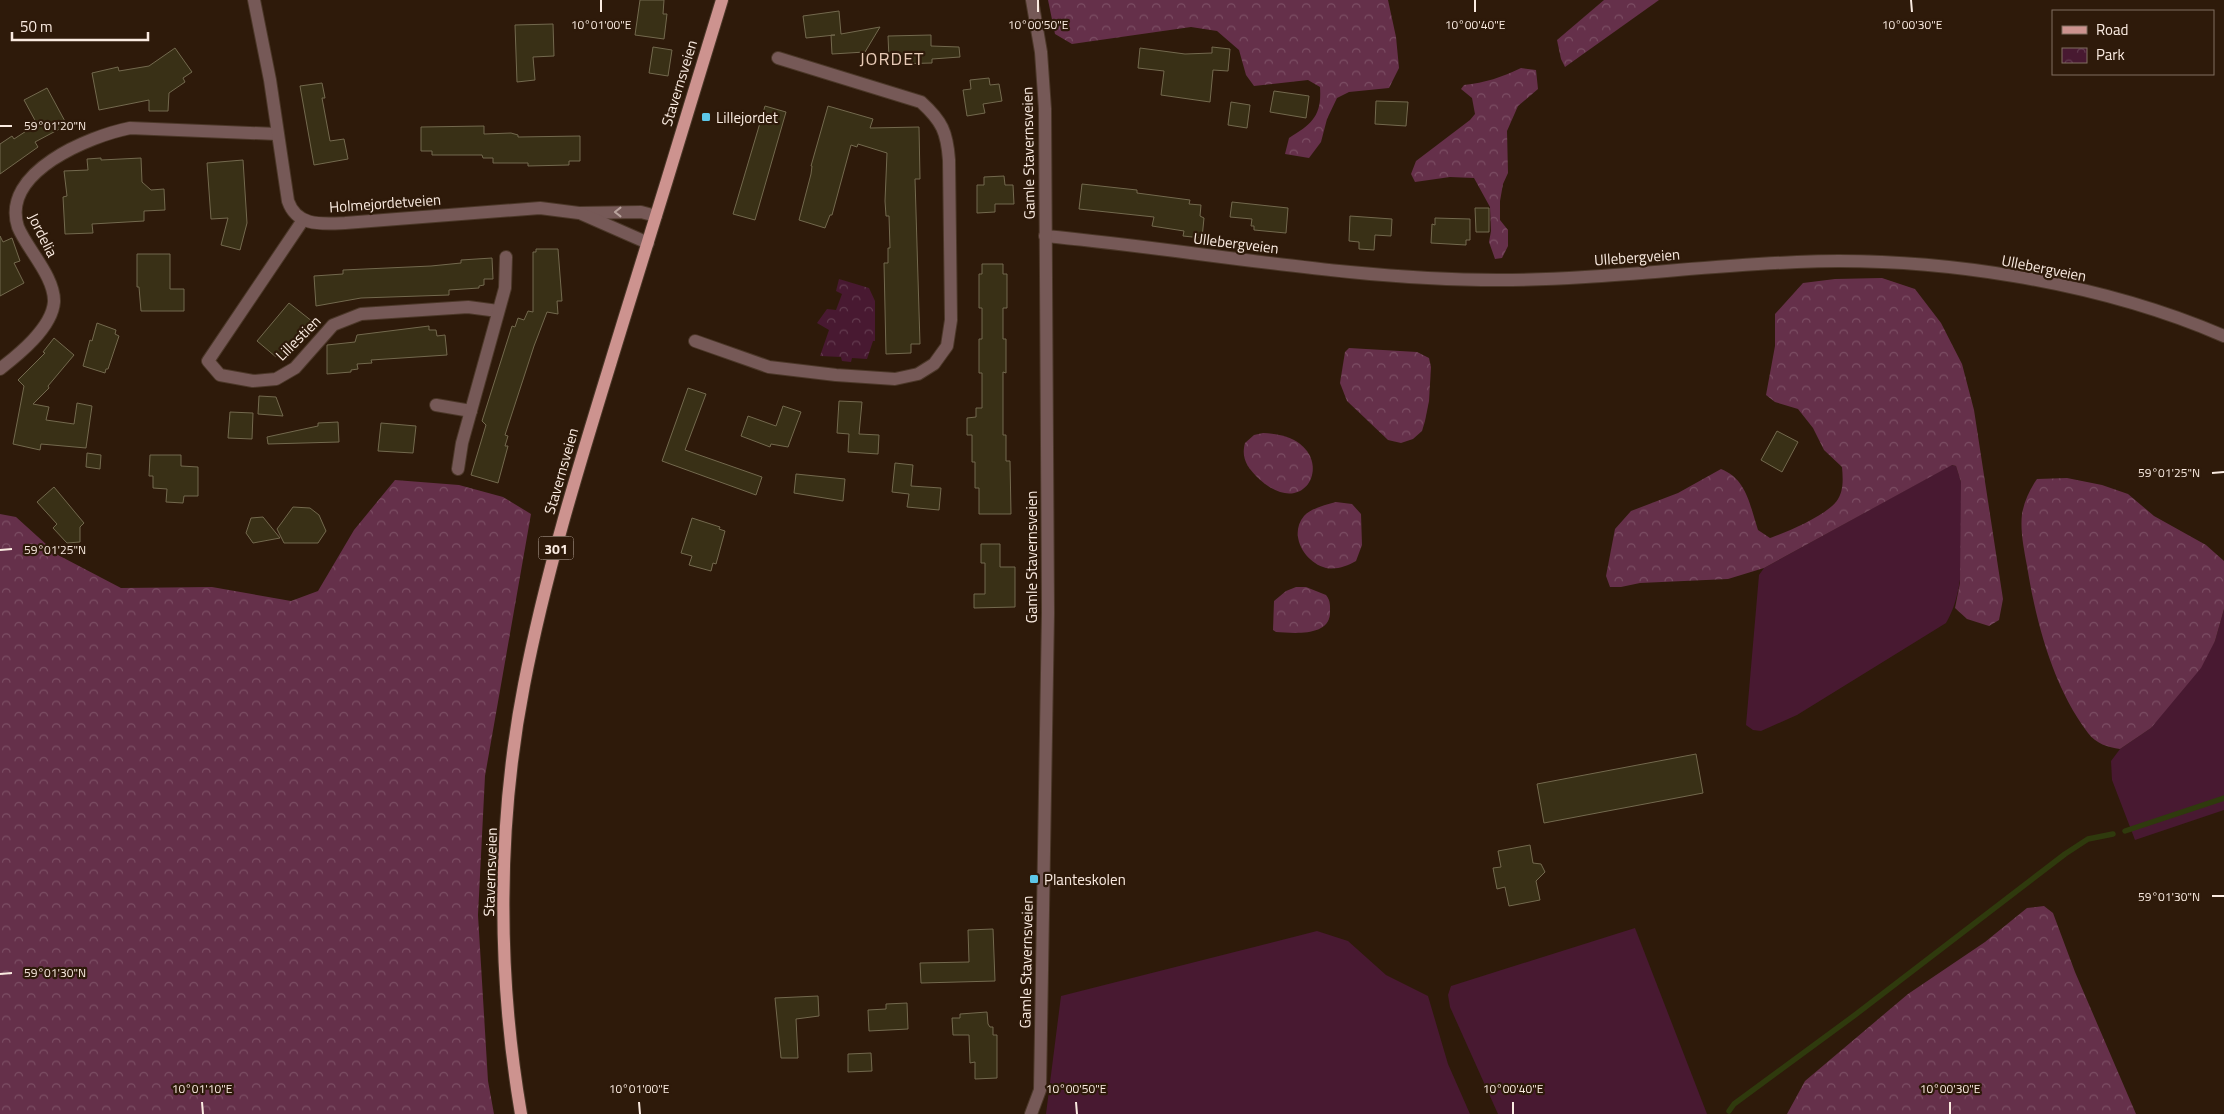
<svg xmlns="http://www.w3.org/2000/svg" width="2224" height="1114" font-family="'Titillium Web',sans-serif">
	<defs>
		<pattern id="forest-crowns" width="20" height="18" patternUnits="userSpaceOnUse" patternTransform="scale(1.25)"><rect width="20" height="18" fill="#65304a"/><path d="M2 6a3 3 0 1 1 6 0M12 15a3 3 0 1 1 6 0" fill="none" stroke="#7c4e64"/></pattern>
		<pattern id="park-crowns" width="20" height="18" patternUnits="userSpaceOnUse" patternTransform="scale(1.25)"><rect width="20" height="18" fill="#481931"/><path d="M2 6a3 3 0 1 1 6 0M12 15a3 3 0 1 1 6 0" fill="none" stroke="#633b4f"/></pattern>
	</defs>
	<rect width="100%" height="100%" fill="#2e1a0a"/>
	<g fill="#481931">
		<path d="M1951,465L1956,466L1961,482C1961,526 1969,585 1946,623L1797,715L1761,731L1753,730L1746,725L1759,575L1764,568Z"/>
		<path d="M2224,609V810L2135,840L2112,780L2111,761L2120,749L2151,728L2215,641Z"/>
		<path d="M1635,928L1707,1114H1498L1450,1007L1448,995L1451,986Z"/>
		<path d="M1317,931L1348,941L1386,975L1428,996L1448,1064L1470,1114H1046L1061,996Z"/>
	</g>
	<g fill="url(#forest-crowns)">
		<path d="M1048,0H1388L1396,37L1399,68L1389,88L1349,92L1337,98L1327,119L1321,142L1309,158L1285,154L1289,138C1312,124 1322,116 1320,87L1308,80L1254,86L1246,75L1239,50L1217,31L1191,27L1072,44L1055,34Z"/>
		<path d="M1604,0H1659L1565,67L1561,59L1557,40Z"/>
		<path d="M1521,68L1536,70L1538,89L1518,106L1507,131L1508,173L1503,184L1500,201V220L1508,230V246L1502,258L1495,259L1489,242L1491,231L1490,207L1474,178L1450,177L1415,182L1411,174L1416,161L1470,120L1475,114L1472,98L1461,89L1464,85C1485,83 1502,77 1521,68Z"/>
		<path d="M1882,278L1915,289L1941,323L1962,364L1974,410L2003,599L1999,620L1989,626L1967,619L1955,608L1960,583L1961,482L1956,466L1952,465L1764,568L1728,579L1640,583L1621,587H1610L1606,576L1615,529L1631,511L1678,493L1721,469C1747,479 1750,506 1758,530L1770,538C1788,532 1824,516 1836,502C1844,492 1843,479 1842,467L1824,450L1813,428L1798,409L1775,402L1766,395L1775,346V314L1803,283L1835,279Z"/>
		<path d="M1349,348L1417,352L1429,358L1431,367L1429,401L1425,421L1422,431L1413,439L1401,443L1388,440L1347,401L1340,383L1345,352Z"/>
		<path d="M1263,433C1346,435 1312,531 1257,477C1247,467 1241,458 1245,443L1254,435Z"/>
		<path d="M2067,478L2102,485L2128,494L2154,516L2206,545L2224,561V609L2215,641L2201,668L2151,728L2120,749C2108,747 2096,744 2088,733C2053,687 2036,622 2027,566C2024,549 2020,531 2022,514C2024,502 2030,489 2037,479Z"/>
		<path d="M395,480L459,485L503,497L531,514L485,776L478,915L488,1081L494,1114H0V514L16,517L58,555L121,588L212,587L291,601L318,591L354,530Z"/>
		<path d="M1336,502L1352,504L1361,514L1362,545L1356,561C1347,566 1337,570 1326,568C1305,563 1288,535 1304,516C1311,508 1326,505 1336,502Z"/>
		<path d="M1296,587H1306L1326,595C1331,601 1330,607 1330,614C1328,637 1293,633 1276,632L1273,630L1274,601L1286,591Z"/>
		<path d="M2044,906L2053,913L2075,972L2136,1114H1787L1805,1081L1908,994L1985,942L2027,908Z"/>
	</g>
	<path fill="url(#park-crowns)" d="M839,279L869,288L875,301V341H873L867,359L852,358L851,362L842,361L841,357L820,356L829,330L817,323L827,309L836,310L842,294L836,291Z"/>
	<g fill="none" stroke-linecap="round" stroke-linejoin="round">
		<g stroke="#2f3a0d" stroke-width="5.5">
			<path d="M2125,831L2224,798"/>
			<path d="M1729,1111L1734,1104L1855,1015L2065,854L2088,839L2113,834"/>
		</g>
	</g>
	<g fill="#393016" stroke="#73694e">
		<path d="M640,0H664L663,14H667L664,39L635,35Z"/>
		<path d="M839,11L841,34L880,27L865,52L832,54L831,35H835L806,38L803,16Z"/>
		<path d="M553,24L554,56L533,57L535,80L517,82L515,25Z"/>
		<path d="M931,35V46L959,47L960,57L932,59V63L893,64L889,59L888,36Z"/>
		<path d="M653,47L672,50L668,76L649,73Z"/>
		<path d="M1212,47L1230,49L1228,71L1213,70L1210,102L1161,95L1164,71L1138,68L1140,48L1185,54L1212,53Z"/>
		<path d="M175,48L192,72L183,78L185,82L169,93L168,111H149V100L99,110L92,73L118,67L119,71L149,66Z"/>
		<path d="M989,78L990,85L999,84L1002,101L983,104L985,113L967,116L963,90L971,89L970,80Z"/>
		<path d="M322,83L325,98H322L330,141L344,139L348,159L314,165L300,86Z"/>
		<path d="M47,88L67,125L35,142L38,147L0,174V144L12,136L14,139L37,124L24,100Z"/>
		<path d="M1274,91L1309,96L1306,118L1270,112Z"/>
		<path d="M1376,101L1408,102L1406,126L1375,124Z"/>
		<path d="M1231,102L1250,105L1247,128L1228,125Z"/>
		<path d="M765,106L786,112L755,220L733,214Z"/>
		<path d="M828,106L873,119L870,128L919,127L920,179H915L920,344H911V353L886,354L884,263H888V248H890L889,216H886L885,201L887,153L858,144L857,147L851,145L832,215H830L825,228L799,220L811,174L812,166H811Z"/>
		<path d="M484,126V134L511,133L518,135V137L580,136V161H569V165L528,166V163H493V158H483L482,155H432V151H421V127Z"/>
		<path d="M101,158V160L141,158L142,182L151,190L164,189L165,210L144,211V221L92,224L93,233L65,234L63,197L67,196L64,171L88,170L87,159Z"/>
		<path d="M243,160L247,223L240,250L221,245L228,218L211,219L207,163Z"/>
		<path d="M1004,176L1005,185H1013L1014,204H995V212L977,213V185H984V177Z"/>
		<path d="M1082,184L1137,190V193L1190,200L1189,204L1201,205L1200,216L1204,218L1202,238L1183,236L1184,231L1152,226L1154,217L1079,209Z"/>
		<path d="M1232,202L1288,208L1286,233L1254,230V226H1251L1252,219L1230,217Z"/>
		<path d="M1475,208H1489V232H1476Z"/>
		<path d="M1350,216L1392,219L1391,236L1375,235L1374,250L1359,249V242L1349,241Z"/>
		<path d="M1435,218L1470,219V240H1466V245L1431,243L1432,224L1435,225Z"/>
		<path d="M0,236L3,242L12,238L20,261L14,263L24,283L0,296Z"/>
		<path d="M536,249H558L562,301H557L558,314L547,312L534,346L505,435L508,436L505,446H508L498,483L471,475L486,425L482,421L512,326L515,327L518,318L524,320L528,311L533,312V252H536Z"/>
		<path d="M137,254H170V289H184V311H141L139,287H137Z"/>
		<path d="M492,258L493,279H484V285L479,286V288L449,290V295L361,298L316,306L314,276L343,274V270L431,266L461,263V260Z"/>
		<path d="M982,264H1003V274H1007V308H1003V339H1006V373L1003,372V435H1006V461H1010L1011,514H979V488H975V462H972V435H967V418L976,417V408H982V373H979V339H982V308H979V274H982Z"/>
		<path d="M289,303L313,322L283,358L279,354L276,357L257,341Z"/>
		<path d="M97,323L116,330L115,334L119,336L108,369H106L105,373L83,366L90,340L92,341Z"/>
		<path d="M429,326V330H436L437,336L445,335L447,355L371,360L372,363L357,364L358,369L351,370V372L327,374V345L355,342L357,335Z"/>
		<path d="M54,338L74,355L48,386L49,388L33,404L49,407L46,420L74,424L77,403L92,406L86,448L41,444L40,450L13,444L24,386L18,380L45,353L43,352Z"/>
		<path d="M688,388L706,394L685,450L762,477L756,495L662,461Z"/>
		<path d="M259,396L276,397L283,416L258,414Z"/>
		<path d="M839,401L862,402L859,434L879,435L878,454L848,452L849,434L837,433Z"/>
		<path d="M783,406L801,412L788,447L771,444L770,447L741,436L748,416L776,426Z"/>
		<path d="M230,412L253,413L252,439L228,438Z"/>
		<path d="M338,422L339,442L268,444L267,437L318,426V423Z"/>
		<path d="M381,423L416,426L413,453L378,451Z"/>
		<path d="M1777,431L1798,442L1782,472L1761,460Z"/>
		<path d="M87,453L101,455L100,469L86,467Z"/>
		<path d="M150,455H181V466L198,467V496H184L183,503L166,502L167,489L153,488V476H149Z"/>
		<path d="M895,463L913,465L911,486L941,488L939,510L907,507L909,494L892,492Z"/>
		<path d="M796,474L845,479L843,501L794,493Z"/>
		<path d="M54,487L84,523L80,527V542L67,543L53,528L57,524L37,502Z"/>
		<path d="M293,507L310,508L319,515L326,531L318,543H284L277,529Z"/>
		<path d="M263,517L280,538L253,543L246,533L251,518Z"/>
		<path d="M692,518L720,527L719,529L725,531L716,564L713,563L711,571L689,565L692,556L681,553Z"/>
		<path d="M981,544H1000V567H1015V607L974,608V594H985V563H981Z"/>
		<path d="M1696,754L1703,793L1544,823L1537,784Z"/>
		<path d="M1530,845L1533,863L1541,864L1545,872L1536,881L1540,900L1509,906L1505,887L1497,889L1493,868L1501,867L1498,851Z"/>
		<path d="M993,929L995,981L921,983L920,963L969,962L968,930Z"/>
		<path d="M818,996L819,1016L796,1019L798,1058H781L775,998Z"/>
		<path d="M907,1003L908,1029L869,1031L868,1010L886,1009V1004Z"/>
		<path d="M987,1012L988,1024L990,1027H993V1035H997V1078L975,1079V1062L970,1063L969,1035H953L952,1018H960V1014Z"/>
		<path d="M871,1053L872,1071L848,1072V1054Z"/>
	</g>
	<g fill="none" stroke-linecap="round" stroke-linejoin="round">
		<g stroke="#4b3728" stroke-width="14">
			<g id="minor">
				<path d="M303,220L208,361L220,375L253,381L276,379L295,368L333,325L361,314L468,307L498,311"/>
				<path d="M695,341L769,367L836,375L895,379L918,374L934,364L947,346L951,320L949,160C947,132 942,121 921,102L778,58"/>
				<path d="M0,369C18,355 52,328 54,302C55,277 27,249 18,227C0,172 90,136 130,128L277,134"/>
				<path d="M436,405L471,411"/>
				<path d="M458,469L462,443L505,288L506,257"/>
			</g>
		</g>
		<g stroke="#4b3728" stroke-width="14">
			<g id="tertiary">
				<path d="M254,0L270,80L288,201C297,227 322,224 345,223L540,208L579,213L641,212L656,216"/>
				<path d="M582,214L648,243"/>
				<path d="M1045,236C1196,250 1346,280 1498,280C1598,280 1697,266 1797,262C1934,256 2097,281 2224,336"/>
				<path d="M1031,1114L1040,1090L1048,613L1045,109L1041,52L1032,0"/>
			</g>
		</g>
		<g stroke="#4b3728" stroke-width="14">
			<path id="primary" d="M521,1114C497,974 497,824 524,685C548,560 587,440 624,319C657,213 690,106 722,0"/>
		</g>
		<use href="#minor" stroke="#765957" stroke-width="12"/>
		<use href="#tertiary" stroke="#765957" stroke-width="12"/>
		<use href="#primary" stroke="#cd938f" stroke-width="12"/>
	</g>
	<defs><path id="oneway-chevron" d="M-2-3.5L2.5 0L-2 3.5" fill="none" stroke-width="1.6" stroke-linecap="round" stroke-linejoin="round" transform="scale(1.25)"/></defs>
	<use stroke="#b8a29c" href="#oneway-chevron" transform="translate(618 212) rotate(180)"/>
	<path fill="none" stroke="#faebe1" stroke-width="2" d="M601,0V12M1038,0V12M1475,0V12M1911,0L1912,12M0,126H12M2212,473L2224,472M0,550L12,549M2212,896H2224M0,974L12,973M202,1102L203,1114M639,1102L640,1114M1076,1102L1077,1114M1513,1102V1114M1950,1102V1114"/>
	<g fill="#5dc7e8" stroke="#2e1a0a" stroke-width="2">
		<rect x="701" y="112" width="10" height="10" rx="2.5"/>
		<rect x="1029" y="874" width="10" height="10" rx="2.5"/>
	</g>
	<g text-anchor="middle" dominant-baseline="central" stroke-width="4.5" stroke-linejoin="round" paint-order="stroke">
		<rect fill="#2e1a0a" stroke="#bdaca0" stroke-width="1" x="538.5" y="536.5" width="35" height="23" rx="4"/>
		<g font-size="14" font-weight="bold" fill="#faebe1">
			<text x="556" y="548">301</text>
		</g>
		<g font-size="15" fill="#faebe1" stroke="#2e1a0a">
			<text transform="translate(679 83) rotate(-73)">Stavernsveien</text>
			<text transform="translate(1028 153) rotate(-91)">Gamle Stavernsveien</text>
			<text transform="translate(385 203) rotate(-4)">Holmejordetveien</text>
			<text transform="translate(43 235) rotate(63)">Jordelia</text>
			<text transform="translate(1236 243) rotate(7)">Ullebergveien</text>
			<text transform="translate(1637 257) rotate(-4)">Ullebergveien</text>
			<text transform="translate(2044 268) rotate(11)">Ullebergveien</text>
			<text transform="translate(298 338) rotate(-45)">Lillestien</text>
			<text transform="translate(561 471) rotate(-74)">Stavernsveien</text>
			<text transform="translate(1031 557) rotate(-90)">Gamle Stavernsveien</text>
			<text transform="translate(490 872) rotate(-88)">Stavernsveien</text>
			<text transform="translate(1026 962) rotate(-89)">Gamle Stavernsveien</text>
		</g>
		<g font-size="15" fill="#faebe1" stroke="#2e1a0a" text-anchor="start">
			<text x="716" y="117">Lillejordet</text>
			<text x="1044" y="879">Planteskolen</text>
		</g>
		<g font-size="18" letter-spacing="1" fill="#e8cbb7" stroke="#2e1a0a">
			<text x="892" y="58">JORDET</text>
		</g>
	</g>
	<g font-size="12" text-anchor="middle" fill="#faebe1" stroke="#2e1a0a" stroke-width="4.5" stroke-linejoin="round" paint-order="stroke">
		<text x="601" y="29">10°01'00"E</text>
		<text x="1038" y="29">10°00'50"E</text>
		<text x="1475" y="29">10°00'40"E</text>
		<text x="1912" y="29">10°00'30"E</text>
		<text x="55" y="130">59°01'20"N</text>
		<text x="2169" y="477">59°01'25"N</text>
		<text x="55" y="554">59°01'25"N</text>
		<text x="2169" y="901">59°01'30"N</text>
		<text x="55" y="977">59°01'30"N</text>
		<text x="202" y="1093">10°01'10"E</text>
		<text x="639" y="1093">10°01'00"E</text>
		<text x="1076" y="1093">10°00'50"E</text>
		<text x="1513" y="1093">10°00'40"E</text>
		<text x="1950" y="1093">10°00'30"E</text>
	</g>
	<rect x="2052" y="10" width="162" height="65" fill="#2e1a0a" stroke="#806e60"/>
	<rect x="2062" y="26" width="25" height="8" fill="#cd938f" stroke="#806e60"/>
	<text x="2096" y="35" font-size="15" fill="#faebe1">Road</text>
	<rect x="2062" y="48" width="25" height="15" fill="url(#park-crowns)" stroke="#806e60"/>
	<text x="2096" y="60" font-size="15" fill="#faebe1">Park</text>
	<path d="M12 32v8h136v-8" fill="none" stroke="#faebe1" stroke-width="2.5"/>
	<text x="20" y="32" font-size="15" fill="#faebe1" stroke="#2e1a0a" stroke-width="4" paint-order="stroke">50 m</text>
</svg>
